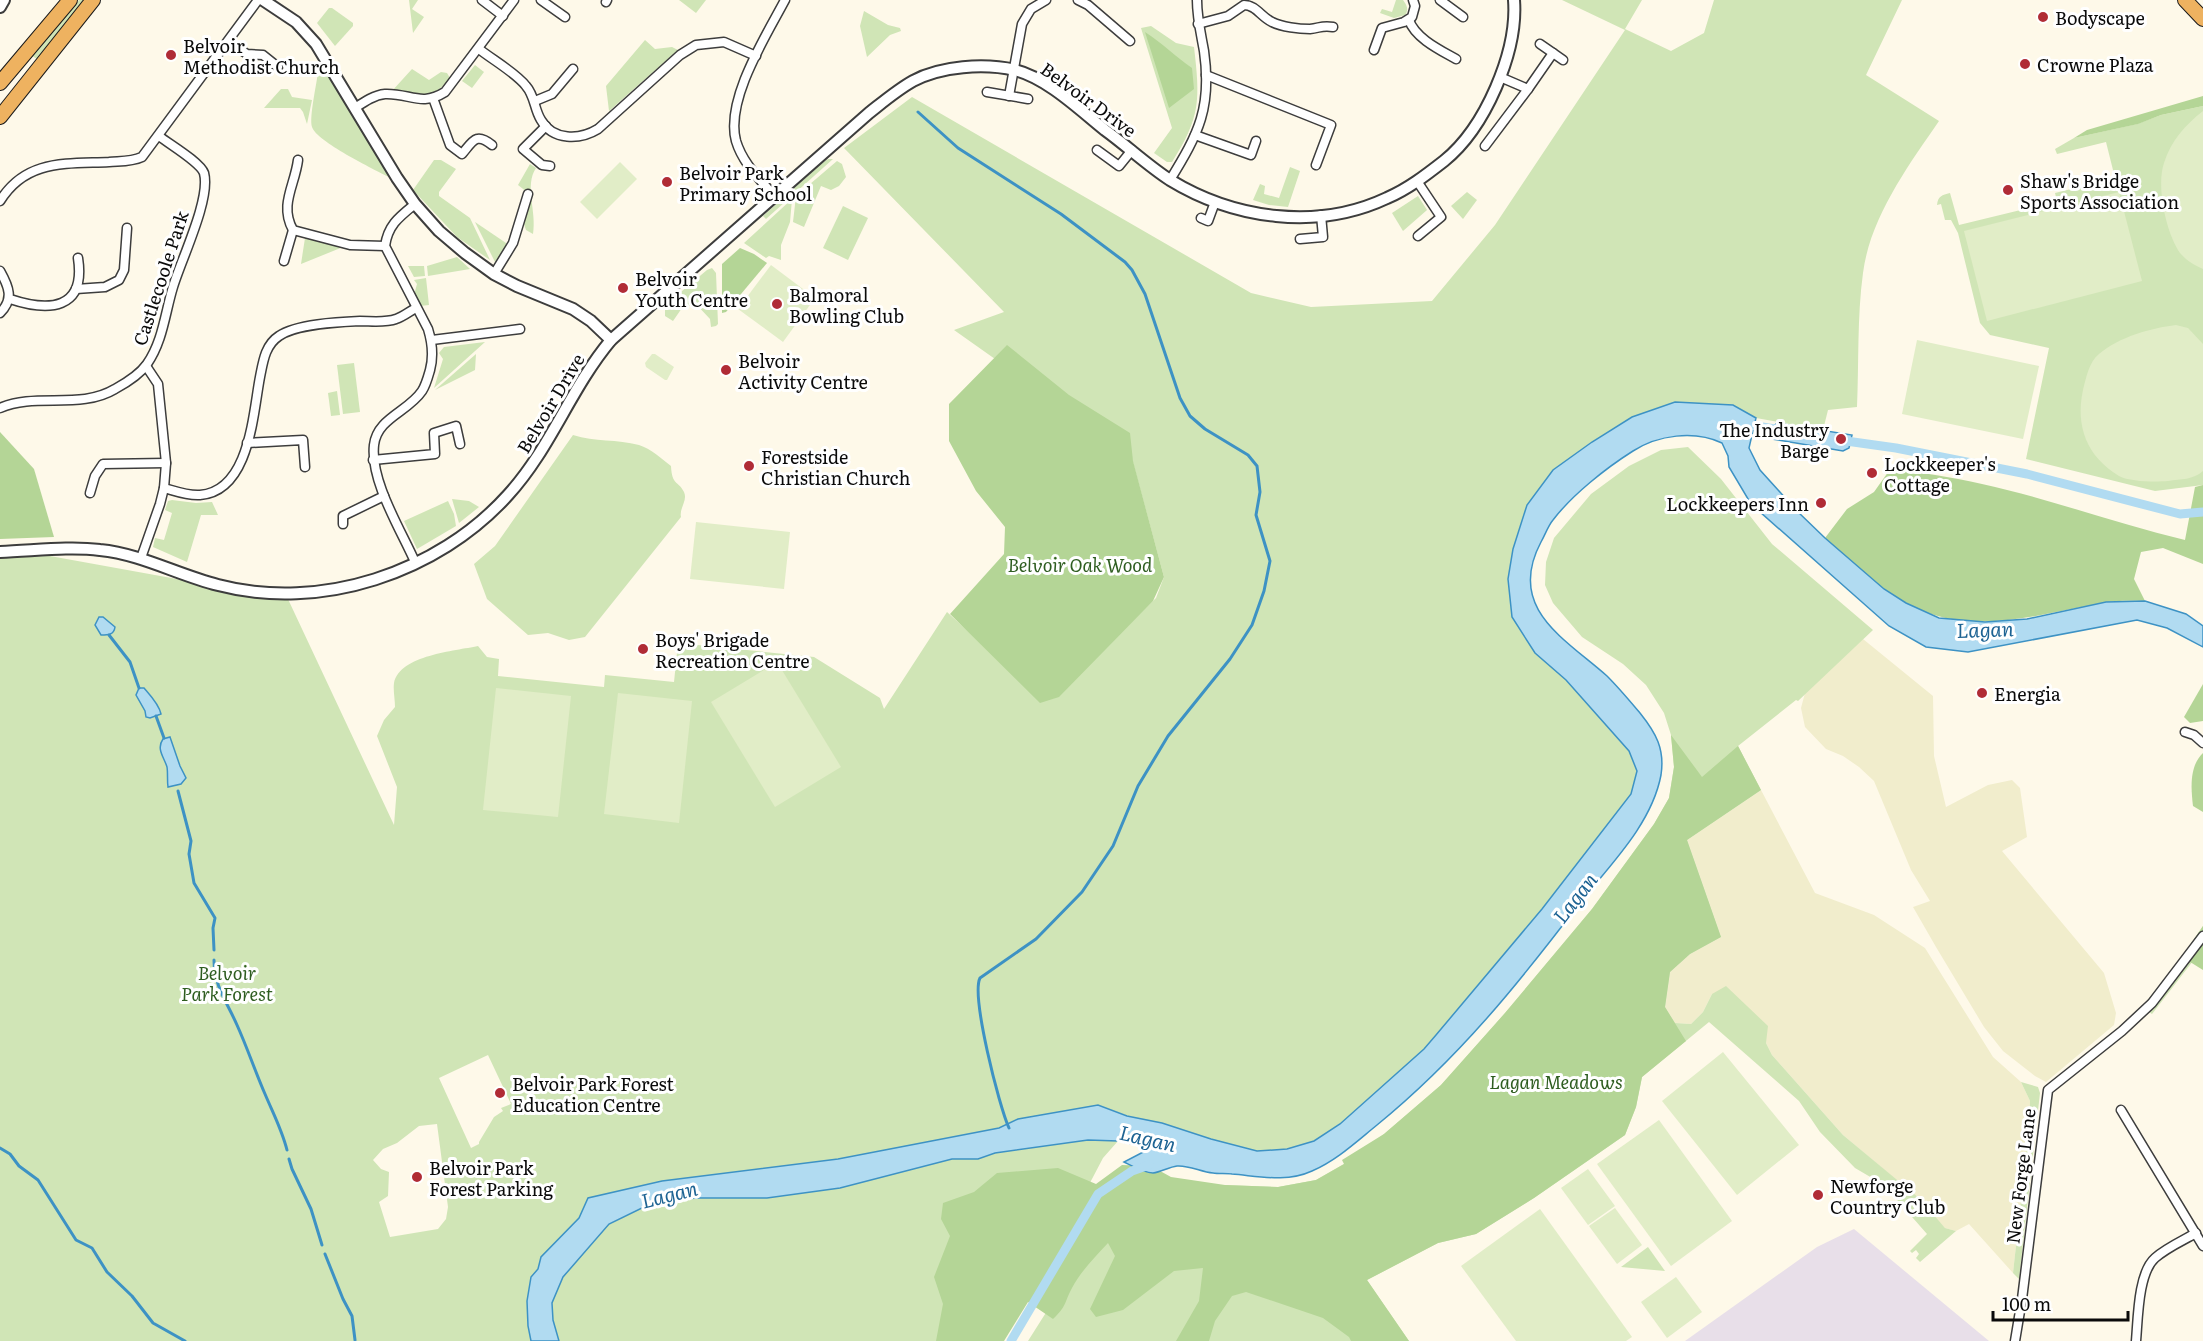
<svg xmlns="http://www.w3.org/2000/svg" width="2203" height="1341" font-family="Literata,serif">
	<rect width="100%" height="100%" fill="#fef9e9"/>
	<path fill="#e8dfe9" d="M1854,1229L1989,1341H1685L1817,1247Z"/>
	<g fill="#f1edcc">
		<path d="M1863,639L1933,696L1934,756L1946,807L1988,785L2012,780L2020,788L2027,837L2002,851L2104,973L2116,1013L2114,1025L2046,1082L2035,1076L2003,1051L1984,1027L1936,947L1913,907L1930,901L1911,870L1874,781L1859,767L1843,756L1826,749L1805,727L1801,708L1805,693Z"/>
		<path d="M1761,790L1815,893L1874,915L1925,948L1993,1057L2021,1082L2030,1101L2029,1127L2013,1273L1969,1224L1956,1231L1945,1228L1881,1167L1843,1135L1772,1055L1766,1043L1712,994L1703,1012L1691,1024L1675,1023L1665,1007L1670,972L1690,954L1721,937L1687,840Z"/>
	</g>
	<g fill="#d0e5b6" fill-rule="evenodd">
		<path d="M79,0H86L37,59L32,56Z"/>
		<path d="M409,0H418L412,9L424,17L413,33Z"/>
		<path d="M679,0H706L696,13Z"/>
		<path d="M1396,0H1403C1407,5 1409,10 1405,15L1394,18L1380,13L1382,9L1392,12Z"/>
		<path d="M1562,0H1642L1625,29L1671,51L1704,33L1714,0H1902L1866,75L1939,121C1908,166 1870,218 1863,273C1857,317 1859,363 1857,407L1828,410L1823,430L1756,418L1733,405L1632,417L1592,442L1553,470L1513,549L1535,653L1566,680L1629,751L1637,771L1631,794L1542,909L1436,1035L1424,1049L1340,1124L1314,1141L1287,1149L1257,1151L1211,1139L1162,1123L1128,1116L1098,1105L1018,1119L999,1128L838,1159L662,1181L588,1198L579,1218L541,1257L538,1269L531,1277L528,1326L531,1341H0V557L50,556L188,581C220,593 253,596 287,597L394,825L397,787L377,736L384,720L395,707C395,699 393,690 394,683C400,655 455,651 478,646L487,657L499,659L498,676L604,687L605,675L674,682L678,643L814,657L880,698L884,709L947,612L1043,700L1054,698L1156,598L1164,577L1131,455L954,330L1004,312L844,148L912,97L1251,293L1311,307L1432,301L1495,225L1625,30ZM488,1055L511,1104L501,1108L503,1111L494,1117L479,1142V1144L471,1148L439,1078ZM437,1124L448,1207L446,1219L438,1229L390,1237L379,1202L388,1196L389,1172L381,1169L373,1160L383,1149L397,1143L419,1126Z"/>
		<path d="M329,8H332L353,23V26L335,46L317,23Z"/>
		<path d="M864,11L888,25L900,28L901,31L890,35L867,57L860,26Z"/>
		<path d="M1151,26L1176,43L1194,47C1200,99 1201,117 1172,162H1167L1154,153L1172,128L1141,28Z"/>
		<path d="M645,40L655,49L672,47L678,50L609,111L606,86Z"/>
		<path d="M475,65L484,72L472,88L462,81Z"/>
		<path d="M324,69L389,177C375,170 316,141 312,127C309,117 317,83 318,71Z"/>
		<path d="M412,69L429,80L441,72L447,73L450,78C430,103 419,95 392,91Z"/>
		<path d="M281,89H288L292,97L312,100L307,124L303,112L300,108H264Z"/>
		<path d="M2203,106V485L2155,491L2026,459L2049,348L1990,335L1980,323L1958,233L1951,220H1945L1941,204L1937,205C1938,196 1942,195 1950,193L1959,225L2057,201L2055,193L2115,178L2106,142L2057,154L2055,149L2074,138L2137,124L2161,115Z"/>
		<path d="M828,159H833L766,219L763,216L822,163Z"/>
		<path d="M434,160H441L456,169L439,192V196L470,218L490,260L457,237L413,190Z"/>
		<path d="M837,161L842,164L846,177L839,186L831,190L821,186L804,227L793,222L796,196Z"/>
		<path d="M530,164L536,168C524,186 537,211 533,234L526,230L524,224L532,196L518,185Z"/>
		<path d="M1290,167L1300,171L1288,207L1269,205L1253,200L1260,184L1265,186L1264,194L1279,198Z"/>
		<path d="M1467,192L1477,200L1463,219L1451,206Z"/>
		<path d="M1418,196L1427,210L1403,231L1392,213Z"/>
		<path d="M792,199L790,222L781,245V260L769,256L766,258L744,243Z"/>
		<path d="M843,206L868,218L848,260L823,248Z"/>
		<path d="M475,222L506,243L507,246L499,260L495,262Z"/>
		<path d="M305,238L343,247L301,264Z"/>
		<path d="M457,257L470,269L428,276L427,266Z"/>
		<path d="M408,266H424L425,276L414,277Z"/>
		<path d="M712,268L716,273L718,324L716,326L711,327L710,319L696,304L682,308L673,321L665,316V308L669,302L707,270Z"/>
		<path d="M426,278L429,305L420,306L414,295L417,284L414,280Z"/>
		<path d="M485,342L434,388L443,359L439,353L444,347Z"/>
		<path d="M476,354L475,370L435,390Z"/>
		<path d="M354,363L360,412L343,414L337,365Z"/>
		<path d="M337,391L340,415L331,416L328,393Z"/>
		<path d="M573,435C595,442 617,439 639,445C651,449 661,458 671,466C672,486 678,480 684,492C688,501 679,508 681,517L585,637L569,640L548,633L528,635L487,599L474,564L495,546Z"/>
		<path d="M1688,447L1721,479L1772,544L1873,630L1798,701L1796,700L1738,746L1761,790L1687,840L1721,937L1690,954L1670,972L1665,1007L1675,1023L1691,1024L1703,1012L1712,994L1726,986L1768,1026L1766,1043L1772,1055L1843,1135L1920,1199L1945,1228L1956,1231L1920,1262L1916,1258L1919,1254L1916,1250L1912,1253L1910,1251L1927,1234L1884,1185L1855,1168L1820,1132L1799,1101L1709,1022L1642,1077L1636,1107L1625,1135L1534,1198L1476,1234L1438,1243L1367,1280L1409,1341H1028L1102,1224L1225,1185L1278,1187L1316,1180L1344,1164L1384,1134L1441,1085L1505,1013L1592,909L1654,824L1669,798L1674,767L1671,735L1664,713L1646,685L1623,664L1582,637L1553,603L1545,585L1546,562L1554,538L1591,494L1629,466L1661,450Z"/>
		<path d="M452,499L469,501L479,507L459,523Z"/>
		<path d="M172,500L196,503L212,502L218,515H201L187,562L153,547L155,538L164,540L172,513L165,510L168,501Z"/>
		<path d="M448,501L454,514L456,526L417,549L404,521Z"/>
		<path d="M2203,926V948L2152,1014L2142,1007L2182,957Z"/>
		<path d="M2021,1082L2038,1087L2040,1093L2019,1279L2013,1273L2029,1127L2030,1101Z"/>
		<path d="M1088,1140L1118,1141L1103,1158L1028,1301L1003,1341H559L553,1320L552,1303L563,1277L609,1224L646,1206L695,1198H767L840,1188L952,1159H978L995,1153Z"/>
		<path d="M1648,1247L1665,1271L1621,1267Z"/>
	</g>
	<g fill="#b4d596">
		<path d="M1145,32C1162,43 1176,57 1192,68L1194,89L1169,108Z"/>
		<path d="M2203,96V106L2161,115L2138,124L2074,138L2087,130Z"/>
		<path d="M740,248L754,254L767,263L726,312L722,313V264Z"/>
		<path d="M1007,345L1069,395L1130,433L1133,461L1164,577L1153,601L1059,697L1040,703L950,614L1004,554L1005,527L976,491L949,441V404Z"/>
		<path d="M0,432L34,469L54,537L0,539Z"/>
		<path d="M1891,468C1922,473 1952,477 1982,484C2051,499 2117,524 2185,540L2195,487L2203,485V564L2163,548L2141,552L2134,579L2145,601C2132,601 2117,600 2104,603C2036,614 1973,638 1907,604C1877,588 1851,560 1825,538L1847,509L1874,492Z"/>
		<path d="M2203,684V721L2190,723L2184,717Z"/>
		<path d="M1671,735L1702,777L1738,746L1761,790L1687,840L1721,937L1690,954L1670,972L1665,1007L1686,1041L1642,1077L1636,1107L1625,1135L1534,1198L1476,1234L1438,1243L1367,1280L1409,1341H1351L1349,1337L1323,1318L1246,1292L1232,1296L1215,1321L1209,1341H1176L1199,1301L1203,1268L1174,1271L1123,1310L1096,1317L1090,1309L1115,1256L1108,1243C1095,1257 1081,1271 1072,1288C1064,1303 1067,1306 1053,1319L1028,1302L1004,1341H936L943,1304L934,1277L950,1236L941,1219L943,1203L974,1192L997,1173L1058,1168L1096,1184L1122,1165L1151,1166L1171,1177L1225,1185L1278,1187L1316,1180L1344,1164L1342,1160L1384,1134L1441,1085L1505,1013L1592,909L1654,824L1669,798L1674,767Z"/>
		<path d="M2203,753V812L2193,806C2191,789 2189,766 2203,753Z"/>
		<path d="M2203,926V970L2182,957Z"/>
	</g>
	<g fill="#e1edc7">
		<path d="M2203,111V269C2194,265 2187,261 2180,253C2166,233 2156,186 2164,163C2171,141 2185,125 2203,111Z"/>
		<path d="M620,162L637,179L597,219L580,202Z"/>
		<path d="M2119,192L2142,281L1987,321L1964,231Z"/>
		<path d="M771,265L815,298L783,342L738,309Z"/>
		<path d="M2176,325L2188,328L2203,344V471C2193,480 2181,479 2168,481C2156,482 2130,482 2119,476C2087,457 2075,426 2083,390C2086,378 2089,362 2099,354C2119,337 2151,328 2176,325Z"/>
		<path d="M1917,340L2039,366L2023,439L1902,414Z"/>
		<path d="M652,354H655L674,367L667,380H665L646,367L645,363Z"/>
		<path d="M696,522L790,532L784,589L690,579Z"/>
		<path d="M777,662L841,767L775,807L711,702Z"/>
		<path d="M496,688L571,696L558,817L483,810Z"/>
		<path d="M618,693L692,701L679,823L604,814Z"/>
		<path d="M1723,1052L1799,1145L1737,1195L1662,1101Z"/>
		<path d="M1659,1120L1732,1221L1671,1266L1597,1164Z"/>
		<path d="M1588,1169L1615,1206L1588,1225L1561,1188Z"/>
		<path d="M1615,1208L1642,1245L1617,1264L1589,1226Z"/>
		<path d="M1540,1209L1632,1337L1626,1341H1516L1461,1266Z"/>
		<path d="M1676,1277L1702,1312L1667,1338L1641,1302Z"/>
	</g>
	<g fill="#b1dbf1" stroke="#3d92c4" stroke-width="1.5">
		<path d="M1675,402L1733,405L1756,418L1749,448L1760,470L1797,511L1825,538L1884,589L1906,603L1939,618L1985,622L2027,619L2106,602L2145,601L2186,614L2203,626V647L2167,628L2137,620L1968,652L1926,647L1889,626L1751,504L1729,467L1728,456L1722,443C1694,430 1658,435 1633,451C1606,468 1572,495 1553,520C1548,526 1545,535 1541,542C1506,608 1564,638 1607,676C1619,688 1629,700 1640,713C1656,733 1665,749 1661,775C1652,823 1612,863 1582,900C1519,983 1459,1058 1377,1125C1356,1142 1337,1160 1312,1171C1286,1183 1258,1176 1232,1174C1226,1173 1219,1174 1213,1173C1201,1172 1189,1165 1177,1166C1169,1167 1161,1172 1153,1173C1144,1173 1132,1166 1124,1162L1151,1148L1118,1141L1088,1140L995,1153L978,1159H952L840,1188L767,1198H695L646,1206L609,1224L563,1277L552,1303L553,1320L559,1341H531L528,1326L527,1301L531,1277L538,1269L541,1257L579,1218L588,1198L662,1181L838,1159L999,1128L1018,1119L1098,1105L1127,1116L1162,1123L1211,1139L1257,1151L1287,1149L1314,1141L1340,1124L1424,1049L1436,1035L1542,909L1631,794L1637,771L1629,751L1566,680L1535,653L1512,617L1508,579L1513,549L1527,505L1553,470L1592,442L1632,417Z"/>
		<path d="M1777,423L1852,435L1849,448L1843,451L1772,439L1771,429Z"/>
		<path d="M99,617H103L115,627C114,635 108,635 101,635L95,625Z"/>
		<path d="M139,688H144C150,695 159,704 161,714L150,718L146,717L145,711L136,695Z"/>
		<path d="M170,737L180,766L186,778L181,784L168,787C167,780 168,773 167,767C164,757 156,749 163,739Z"/>
	</g>
	<g fill="none" stroke-linecap="round" stroke-linejoin="round">
		<g stroke="#3d92c4" stroke-width="3">
			<path d="M918,112L958,148L1061,214L1125,262L1132,270L1145,294L1180,398L1190,416L1205,429L1248,455L1257,466L1260,492L1256,515L1270,561L1264,591L1252,625L1230,659L1168,736L1138,786L1113,846L1082,892L1036,939L980,978C971,996 999,1106 1009,1128"/>
			<path d="M109,635L130,662L139,688"/>
			<path d="M156,716L164,738"/>
			<path d="M178,791L191,841L189,854L194,883L215,918L213,928L214,950"/>
			<path d="M214,960C214,986 227,1002 237,1025C247,1047 255,1071 265,1094C273,1113 282,1130 287,1150"/>
			<path d="M0,1148L10,1154L19,1166L38,1180L76,1240L92,1248L107,1272L132,1296L153,1323L185,1341"/>
			<path d="M289,1159L292,1169L311,1209L322,1245"/>
			<path d="M325,1254L343,1299L352,1316L355,1340"/>
		</g>
		<g stroke="#b1dbf1" stroke-width="9">
			<path d="M1744,424L1781,430"/>
			<path d="M1839,440L1896,448L2027,474L2180,514L2203,512"/>
			<path d="M1011,1341L1098,1194L1132,1171L1149,1165"/>
		</g>
		<g stroke="#3d3d3d" stroke-width="11">
			<g id="minor">
				<path d="M482,0L503,16"/>
				<path d="M541,0L565,17"/>
				<path d="M1078,0L1088,5L1130,41"/>
				<path d="M1440,0L1463,17"/>
				<path d="M606,2L607,0"/>
				<path d="M1409,20C1415,38 1440,50 1456,59"/>
				<path d="M1198,24L1228,16L1244,5C1256,5 1261,17 1272,22C1282,27 1299,29 1310,29C1320,28 1322,25 1333,27"/>
				<path d="M229,42L247,54L263,55L278,67"/>
				<path d="M479,49C493,60 516,73 526,86C535,96 534,109 541,120C553,141 580,140 598,129L680,55L696,45L724,42L756,56"/>
				<path d="M1374,50L1382,28L1404,22L1412,17L1415,6L1413,0"/>
				<path d="M1553,53L1563,60"/>
				<path d="M1206,75L1331,125L1316,165"/>
				<path d="M1528,89L1553,53L1540,44"/>
				<path d="M987,92L1028,99"/>
				<path d="M1009,96L1022,24L1031,9L1046,0"/>
				<path d="M433,98L450,145L462,154C473,141 476,132 492,145"/>
				<path d="M535,101L552,94L573,69"/>
				<path d="M355,108C364,102 374,95 385,94C410,93 421,107 445,92L514,0"/>
				<path d="M546,126L523,149L542,165L550,166"/>
				<path d="M1195,135L1251,155L1256,141"/>
				<path d="M1485,146L1528,89L1500,77"/>
				<path d="M1097,150L1119,166L1132,150"/>
				<path d="M298,160C295,185 279,205 293,230L350,245L385,246"/>
				<path d="M1170,180C1199,133 1212,107 1204,51C1201,34 1197,18 1197,0"/>
				<path d="M1417,181L1441,217L1418,236"/>
				<path d="M775,197C760,179 743,164 736,141C725,100 766,36 785,0"/>
				<path d="M0,201C26,159 66,164 109,162C120,161 131,162 142,157L258,0"/>
				<path d="M415,204C399,217 388,225 385,246L428,329C432,342 434,355 430,370C428,377 426,385 422,391C408,412 377,418 374,445C370,481 401,530 415,562"/>
				<path d="M1201,218L1208,221L1215,202"/>
				<path d="M1300,239L1323,237L1321,215"/>
				<path d="M284,261L293,230"/>
				<path d="M0,271C9,287 14,299 0,313"/>
				<path d="M494,274L513,243L528,194"/>
				<path d="M76,289L105,287L119,280L124,270L127,228"/>
				<path d="M10,299C49,312 86,310 78,258"/>
				<path d="M432,340L520,329"/>
				<path d="M0,408C36,392 80,410 115,389C126,383 140,374 147,364C163,341 165,313 173,287C181,260 211,199 204,173C200,162 169,144 159,136"/>
				<path d="M247,443L303,440L305,467"/>
				<path d="M373,460L435,454L434,433L456,426L460,444"/>
				<path d="M164,488C175,491 188,496 200,495C250,491 253,413 260,377C263,362 265,345 279,336C296,324 338,322 360,321C371,321 385,323 396,319C403,317 410,311 416,308"/>
				<path d="M90,493L95,476L103,464L166,463"/>
				<path d="M343,524V516L384,496"/>
				<path d="M141,558L160,504L164,488L166,463L158,384L146,366"/>
				<path d="M2185,732L2194,735L2203,743"/>
				<path d="M2121,1110L2203,1246"/>
				<path d="M2015,1341L2022,1299L2048,1090L2122,1031L2152,1003L2203,936"/>
				<path d="M2136,1341C2138,1319 2138,1273 2155,1258C2166,1248 2182,1241 2196,1233"/>
			</g>
		</g>
		<g stroke="#3d3d3d" stroke-width="14">
			<g id="tertiary">
				<path d="M263,0L296,22L316,44L397,178L415,204L439,231L465,253L494,274L517,286L573,309L591,321L611,340"/>
				<path d="M0,7L4,0"/>
				<path d="M0,552C33,551 68,546 100,550C141,554 178,575 218,585C320,612 438,573 508,495C551,448 570,389 611,340L869,113C883,102 897,90 913,81C941,66 984,63 1015,70C1047,78 1080,110 1105,130C1127,146 1147,165 1170,180C1234,219 1317,231 1387,198C1408,189 1426,175 1444,161C1485,128 1518,52 1514,0"/>
			</g>
		</g>
		<g stroke="#1b1b1b" stroke-width="16">
			<g id="trunk">
				<path d="M2185,0L2203,19"/>
				<path d="M0,83L70,0"/>
				<path d="M0,117L93,0"/>
			</g>
		</g>
		<use href="#minor" stroke="#fff" stroke-width="8"/>
		<use href="#tertiary" stroke="#fff" stroke-width="10"/>
		<use href="#trunk" stroke="#eeb260" stroke-width="14"/>
	</g>
	<g fill="#b02c36" stroke="#fff" stroke-width="2">
		<circle cx="2043" cy="17" r="6"/>
		<circle cx="171" cy="55" r="6"/>
		<circle cx="2025" cy="64" r="6"/>
		<circle cx="667" cy="182" r="6"/>
		<circle cx="2008" cy="190" r="6"/>
		<circle cx="623" cy="288" r="6"/>
		<circle cx="777" cy="304" r="6"/>
		<circle cx="726" cy="370" r="6"/>
		<circle cx="1841" cy="439" r="6"/>
		<circle cx="749" cy="466" r="6"/>
		<circle cx="1872" cy="473" r="6"/>
		<circle cx="1821" cy="503" r="6"/>
		<circle cx="643" cy="649" r="6"/>
		<circle cx="1982" cy="693" r="6"/>
		<circle cx="500" cy="1093" r="6"/>
		<circle cx="417" cy="1177" r="6"/>
		<circle cx="1818" cy="1195" r="6"/>
	</g>
	<g text-anchor="middle" dominant-baseline="central" stroke-width="6" stroke-linejoin="round" paint-order="stroke">
		<g font-size="18" fill="#0a0a0a" stroke="#fff" text-anchor="start">
			<text x="2055" y="17">Bodyscape</text>
			<text x="183" y="45">Belvoir<tspan x="183" dy="21">Methodist Church</tspan></text>
			<text x="2037" y="64">Crowne Plaza</text>
			<text x="679" y="172">Belvoir Park<tspan x="679" dy="21">Primary School</tspan></text>
			<text x="2020" y="180">Shaw's Bridge<tspan x="2020" dy="21">Sports Association</tspan></text>
			<text x="635" y="278">Belvoir<tspan x="635" dy="21">Youth Centre</tspan></text>
			<text x="789" y="294">Balmoral<tspan x="789" dy="21">Bowling Club</tspan></text>
			<text x="738" y="360">Belvoir<tspan x="738" dy="21">Activity Centre</tspan></text>
			<text x="1829" y="429" text-anchor="end">The Industry<tspan x="1829" dy="21">Barge</tspan></text>
			<text x="761" y="456">Forestside<tspan x="761" dy="21">Christian Church</tspan></text>
			<text x="1884" y="463">Lockkeeper's<tspan x="1884" dy="21">Cottage</tspan></text>
			<text x="1809" y="503" text-anchor="end">Lockkeepers Inn</text>
			<text x="655" y="639">Boys' Brigade<tspan x="655" dy="21">Recreation Centre</tspan></text>
			<text x="1994" y="693">Energia</text>
			<text x="512" y="1083">Belvoir Park Forest<tspan x="512" dy="21">Education Centre</tspan></text>
			<text x="429" y="1167">Belvoir Park<tspan x="429" dy="21">Forest Parking</tspan></text>
			<text x="1830" y="1185">Newforge<tspan x="1830" dy="21">Country Club</tspan></text>
		</g>
		<g font-size="18" fill="#0a0a0a" stroke="#fff">
			<text transform="translate(1089 99) rotate(36)">Belvoir Drive</text>
			<text transform="translate(160 278) rotate(-72)">Castlecoole Park</text>
			<text transform="translate(550 403) rotate(-59)">Belvoir Drive</text>
			<text transform="translate(2020 1176) rotate(-83)">New Forge Lane</text>
		</g>
		<g font-size="18" font-style="italic" fill="#2e5d20" stroke="#fff">
			<text x="1080" y="564">Belvoir Oak Wood</text>
			<text x="227" y="972">Belvoir<tspan x="227" dy="21">Park Forest</tspan></text>
			<text x="1556" y="1081">Lagan Meadows</text>
		</g>
		<g font-size="20" font-style="italic" fill="#1d6393" stroke="#fff">
			<text transform="translate(1985 628) rotate(-2)">Lagan</text>
			<text transform="translate(1574 897) rotate(-52)">Lagan</text>
			<text transform="translate(1148 1137) rotate(13)">Lagan</text>
			<text transform="translate(669 1193) rotate(-14)">Lagan</text>
		</g>
	</g>
	<path d="M1993 1311v9h135v-9" fill="none" stroke="#0a0a0a" stroke-width="3"/>
	<text x="2002" y="1311" font-size="18" fill="#0a0a0a" stroke="#ffffff" stroke-width="4.5" paint-order="stroke">100 m</text>
</svg>
